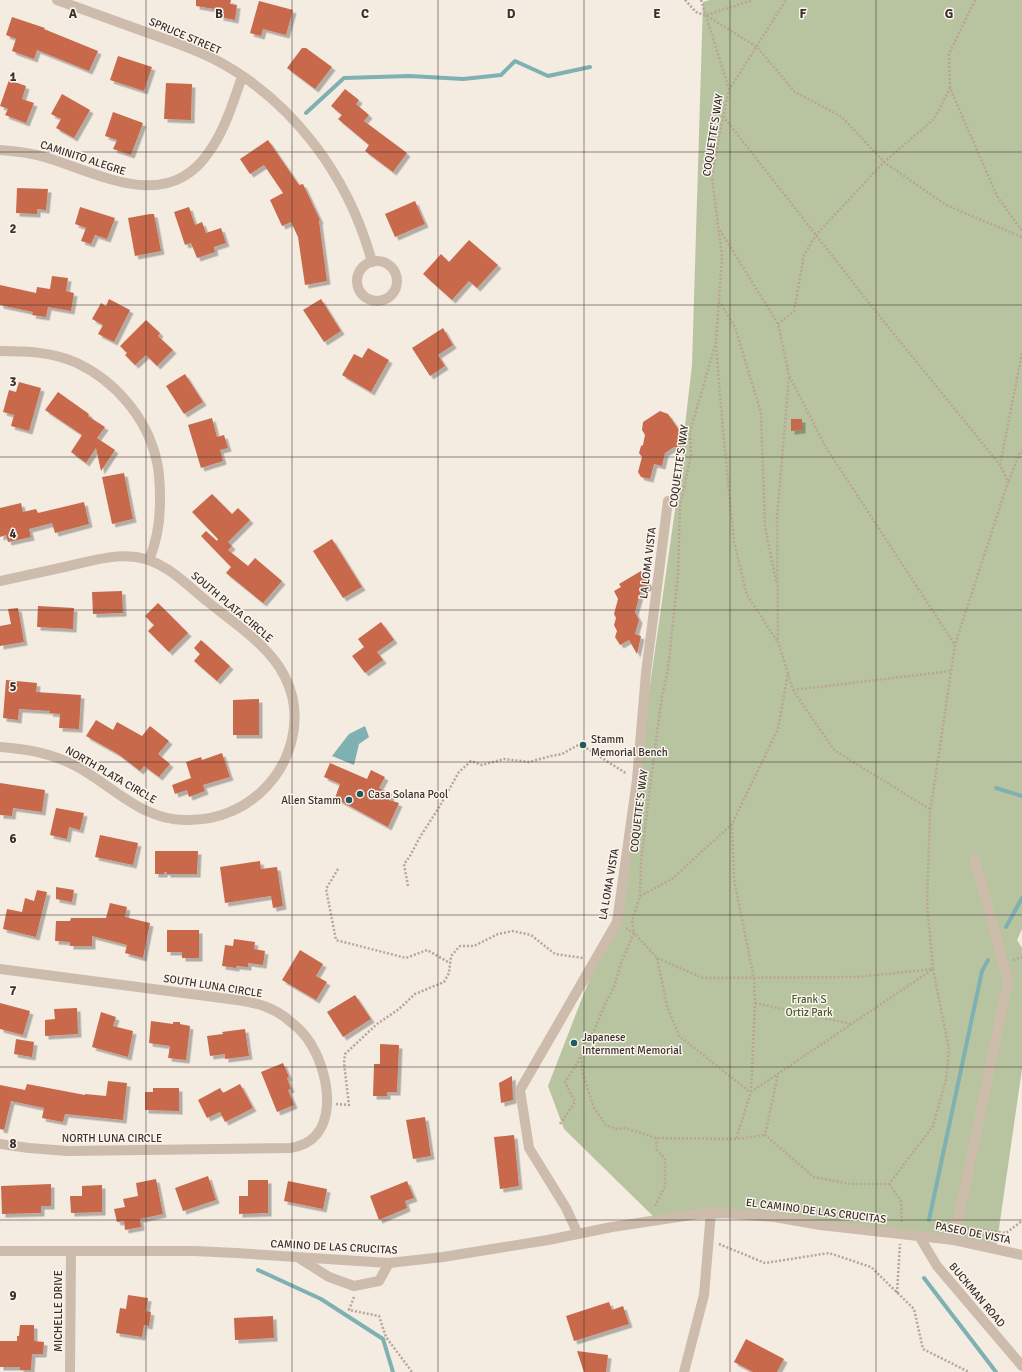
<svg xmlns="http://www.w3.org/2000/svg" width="1022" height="1372" font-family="Signika,sans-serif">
	<defs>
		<filter id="shadow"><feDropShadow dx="3.5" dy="3.5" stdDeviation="0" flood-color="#0004"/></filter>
	</defs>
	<rect width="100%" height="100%" fill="#f4ebe1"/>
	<path fill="#b8c4a0" d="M710,0H1022V929L1017,940L1022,948V1069L996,1249L775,1217L657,1220L564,1129L548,1086L619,903L676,503L692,365L703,2Z"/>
	<path fill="#7fb0b2" d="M365,726L369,737L359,744L354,765L332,756L349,734Z"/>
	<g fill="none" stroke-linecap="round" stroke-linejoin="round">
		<g stroke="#7fb0b2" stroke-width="4">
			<path d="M306,113L344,78L410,76L463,79L501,75L515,61L548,76L590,67"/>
			<path d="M996,788L1022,796"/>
			<path d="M1006,927L1022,898"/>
			<path d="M929,1220L982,971L988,960"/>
			<path d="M258,1270L321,1299L383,1339L393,1372"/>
			<path d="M924,1278L996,1372"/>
		</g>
	</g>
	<g fill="#c8694b" filter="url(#shadow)">
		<path d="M196,0H231L230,4L237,5L235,20L220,17L221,10L196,6Z"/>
		<path d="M259,1L293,10L286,35L263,29L261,36L250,33Z"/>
		<path d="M12,17L45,28L44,29L98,51L89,71L37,50L34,59L12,51L16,39L6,35Z"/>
		<path d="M302,48H306L332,67L315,89L287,68Z"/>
		<path d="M118,56L152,67L144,91L110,80Z"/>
		<path d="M9,80L26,86L22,99L34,103L26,123L5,115L8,109L0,106Z"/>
		<path d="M166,83L192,84L191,120L164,119Z"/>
		<path d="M345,89L359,100L356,104L369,115L364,121L407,153L393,172L365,151L369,145L338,119L342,115L331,106Z"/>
		<path d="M62,94L90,110L74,138L56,128L61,119L51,114Z"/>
		<path d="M113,112L143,123L131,155L113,149L117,140L105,136Z"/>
		<path d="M268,140L299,185L303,184L320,220L319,221L327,281L305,285L298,237L291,222L282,226L270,200L283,193L264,165L250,174L240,159Z"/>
		<path d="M17,188L48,189L46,210L37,209V214L16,213Z"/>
		<path d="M415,201L425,224L395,237L385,214Z"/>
		<path d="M80,207L115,218L107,239L95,235L91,244L81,241L86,228L75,224Z"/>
		<path d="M189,207L195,225L202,222L206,233L221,228L226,243L214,247L215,252L197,258L191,243L185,245L174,212Z"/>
		<path d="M150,214H154L161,251L135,256L128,218Z"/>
		<path d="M469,240L498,265L477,288L469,281L452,300L423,274L441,254L449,262Z"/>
		<path d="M52,276L68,278L66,291L74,293L71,311L48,307L46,317L32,315L33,312L0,305V285L36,293L37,287L50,289Z"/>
		<path d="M109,299L130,310L114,342L98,334L103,325L92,319L101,303L106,306Z"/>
		<path d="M321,299L341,331L324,342L303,310Z"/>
		<path d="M146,320L160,333L158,336L173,350L157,366L146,355L135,365L125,355L127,353L120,346Z"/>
		<path d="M443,328L453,345L438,355L445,366L430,376L412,348Z"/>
		<path d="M368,348L389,360L371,392L342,375L354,354L362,358Z"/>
		<path d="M185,374L203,402L184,414L166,386Z"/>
		<path d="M19,382L41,388L29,431L11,426L14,415L3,412L9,390L16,392Z"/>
		<path d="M58,392L89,414L88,416L105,427L97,438L115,450L101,471L96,448L86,463L71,452L82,435L45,410Z"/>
		<path d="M660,411L668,414L681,433L679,448L674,447L665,453L662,466L654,464L650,479L641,477L638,472L642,457L639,453L641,446L643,445L645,435L642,430L643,422Z"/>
		<path d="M212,418L217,437L224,435L228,448L220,450L223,461L201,468L188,425Z"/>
		<path d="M791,419H802V430L791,431Z"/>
		<path d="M124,473L133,519L112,524L102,477Z"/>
		<path d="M212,494L232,514L238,508L250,520L228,542L232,546L228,550L248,566L255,558L282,581L263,603L226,573L231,567L201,536L206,531L217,541L218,539L192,512Z"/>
		<path d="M84,502L89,524L55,533L52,523L29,529L31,537L8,542L6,535L0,537V508L21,503L23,512L36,509L38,513Z"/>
		<path d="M332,539L362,587L343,598L313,551Z"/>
		<path d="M641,571L650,586L641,591L635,612L639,620L635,634L641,636L637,654L629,640L620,645L615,637L617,631L614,625L616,618L614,614L618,599L614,591L621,587L619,584Z"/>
		<path d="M122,591L123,613L93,614L92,592Z"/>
		<path d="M158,603L188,633L169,652L148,631L154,625L145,616Z"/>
		<path d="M38,606L74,608L73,629L37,627Z"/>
		<path d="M18,608L24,642L0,646V626L11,624L8,609Z"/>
		<path d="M381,622L394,640L377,652L383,660L365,673L352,656L364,647L358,639Z"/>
		<path d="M201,640L230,666L217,681L194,661L200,654L194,648Z"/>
		<path d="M6,680L37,683L36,692L81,695L79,729L59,728L60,714L49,713L50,711L19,709L18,720L3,718Z"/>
		<path d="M259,699V735H233V700Z"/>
		<path d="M96,720L113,730L117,722L142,736L150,726L169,741L158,754L170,764L159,777L144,766L140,771L118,754L86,736Z"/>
		<path d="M222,753L230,777L203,785L205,791L189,797L187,790L175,794L172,785L191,778L186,762L201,757L202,760Z"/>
		<path d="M330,763L367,779L371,770L385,777L379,788L392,794L389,800L399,803L388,827L335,798L340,784L324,777Z"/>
		<path d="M0,783L45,790L42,812L13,808L12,816L0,815Z"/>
		<path d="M56,808L84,813L80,830L69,827L67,839L50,835Z"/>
		<path d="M100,835L138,843L133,865L95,857Z"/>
		<path d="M155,851H198L197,874H167V872H164V874H155Z"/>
		<path d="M260,861L261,869L277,867L283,906L273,908L271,896L225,903L220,867Z"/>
		<path d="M56,887L74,890L72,902L56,899Z"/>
		<path d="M37,890L47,892L36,937L3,929L7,909L22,912L25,898L34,901Z"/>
		<path d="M110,903L127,907L125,917L150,923L143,958L125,953L127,945L92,936V946H70V942L55,941L56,921H70L71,918H106Z"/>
		<path d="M167,930H199V958H182V952H167Z"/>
		<path d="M234,939L255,942L254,949L265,951L263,965L248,963V967L236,966V968L222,966L225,945L233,946Z"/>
		<path d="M300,950L323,964L316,976L327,982L316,1000L282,980Z"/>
		<path d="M355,995L371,1019L343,1037L327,1012Z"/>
		<path d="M0,1003L30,1011L23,1035L0,1029Z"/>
		<path d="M77,1008L78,1034L45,1036V1020L55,1019L54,1009Z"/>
		<path d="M101,1012L116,1017L113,1026L133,1031L128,1057L92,1047Z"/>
		<path d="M151,1021L173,1024V1022H180V1024L190,1026L186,1060L168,1058L170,1046L149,1043Z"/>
		<path d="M245,1029L249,1056L225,1059V1054L210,1056L207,1036L223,1034L222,1032Z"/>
		<path d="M16,1039L34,1042L32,1057L14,1054Z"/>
		<path d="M380,1044L399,1045L397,1092H387V1096H373L374,1064H380Z"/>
		<path d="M283,1063L289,1077L287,1078L291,1089L288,1090L294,1105L277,1112L261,1072Z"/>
		<path d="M512,1076L513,1100L501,1103L499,1083Z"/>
		<path d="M108,1081L127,1083L123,1120L65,1114L63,1122L42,1118L44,1108L11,1101L4,1130L0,1129V1085L25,1090L27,1084L85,1095V1094L106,1096Z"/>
		<path d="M240,1084L253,1108L225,1122L220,1112L207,1118L198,1100L220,1088L223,1093Z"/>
		<path d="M153,1088H179V1111L145,1110V1092H153Z"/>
		<path d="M425,1117L431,1156L413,1159L406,1120Z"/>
		<path d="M514,1135L519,1186L500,1189L494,1137Z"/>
		<path d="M208,1176L216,1200L183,1211L175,1188Z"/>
		<path d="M156,1179L163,1214L140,1219L141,1227L125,1230L124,1221L117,1222L114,1209L125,1207L123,1199L138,1196L136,1183Z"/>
		<path d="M248,1180H268V1213L239,1214V1196H248Z"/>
		<path d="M288,1181L327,1189L323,1209L284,1201Z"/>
		<path d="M407,1181L414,1198L405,1201L407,1208L379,1220L370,1196Z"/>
		<path d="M51,1184V1206H41V1213L2,1214L1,1186Z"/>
		<path d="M102,1185V1212L71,1213L70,1196H82V1186Z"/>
		<path d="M128,1295L148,1298L146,1311L151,1312L149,1326L144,1325L142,1337L116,1333L120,1308L126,1309Z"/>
		<path d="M609,1302L612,1310L623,1306L629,1324L574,1341L566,1316Z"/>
		<path d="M273,1316L274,1338L235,1340L234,1318Z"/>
		<path d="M20,1325H34V1341L44,1342L43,1354H32L31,1370H20V1367H0V1341H17V1336H19Z"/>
		<path d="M746,1339L784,1359L777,1372H753L734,1362Z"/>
		<path d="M577,1351L608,1355L606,1372H584Z"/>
	</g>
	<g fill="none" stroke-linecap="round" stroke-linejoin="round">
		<g stroke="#b9a596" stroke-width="2.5" stroke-dasharray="2 2" stroke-linecap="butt">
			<path d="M685,0L696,12L707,16L757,47L795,92L842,117L884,162L946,205L1022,237"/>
			<path d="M701,0L729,89"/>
			<path d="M975,0L949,54L950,88L997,196L1022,231"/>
			<path d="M707,15L753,0"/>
			<path d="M723,116L873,308L1000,465L1008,482L955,645"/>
			<path d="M720,230L778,324L789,375L825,446L955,645L930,813L927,903L933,969L751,1092L736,1139"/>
			<path d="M719,301L735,327L761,413L765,527L776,581"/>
			<path d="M778,324L794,311L804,255L816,235L884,162L934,119L950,88"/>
			<path d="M716,346L723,430L734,542L747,595L777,641"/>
			<path d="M1000,465L1022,353"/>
			<path d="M1009,481L1020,452H1022"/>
			<path d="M788,674L793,690L834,750L931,810"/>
			<path d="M793,690L951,671"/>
			<path d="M338,869L326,889L336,940L406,958L427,950L450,963"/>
			<path d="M408,886L404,864L410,856L420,837L438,809L459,772L471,761L482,765L504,759L529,762L551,756L562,754L580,744L627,774"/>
			<path d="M640,896L672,879L732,824"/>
			<path d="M626,928L634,933L657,958L703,978L858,977L933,969L949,1049L946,1080L933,1126L889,1184H850L814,1177L765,1135L778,1074"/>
			<path d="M657,958L667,1006L679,1036L750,1092"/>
			<path d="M1013,960L1022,957"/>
			<path d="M755,1003L851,1024"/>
			<path d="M581,1057L583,1074L594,1108L606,1125L616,1129L625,1128L656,1138L736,1139L765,1135"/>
			<path d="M751,1092L755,1003L754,979L734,879L732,824L778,729L788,673L778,642L777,518L789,376"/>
			<path d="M336,1104L349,1105L344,1063L345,1054L377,1024L399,1009L415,994L444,982L449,973L451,956L460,946H474L498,934L513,931L531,935L555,954L583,958"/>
			<path d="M560,1124L575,1102L565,1082L578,1062L587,1041L594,1031L605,1004L614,987L621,963L634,933L632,921L640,896L641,861L651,779L662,696L668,669L678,575L680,506L691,455L690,432L716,342L722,257L712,177L723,116L729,90L786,0"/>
			<path d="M889,1184L901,1201L902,1224"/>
			<path d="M655,1206L665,1186V1159L657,1150L656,1138"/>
			<path d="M967,1228L1006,1233L1022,1221"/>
			<path d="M719,1244L765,1263L829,1253L871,1267L914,1309L923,1349L969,1372"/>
			<path d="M897,1293L900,1244"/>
			<path d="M354,1297L349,1310L379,1316L386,1337L412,1372"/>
		</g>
		<g stroke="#cdbbac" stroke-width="10">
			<path d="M57,0C85,10 113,20 140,30C165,39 190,47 214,59C293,100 349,177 372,262"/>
			<path d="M0,150C16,151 32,153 48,158C102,175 168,213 209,152C225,130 233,102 242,77"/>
			<circle cx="377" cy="281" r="20"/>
			<path d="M0,351C26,351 53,352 77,363C115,381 146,417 156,458C160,472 160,487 160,501C160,521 157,541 149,560"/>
			<path d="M0,581C23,576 46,571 69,566C91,561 113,554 136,557C165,561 186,584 208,602C234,623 270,646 285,677C305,717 292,764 260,793C252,800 242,807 232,811C219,817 202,820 188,820C143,822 112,785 76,766C51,753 27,749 0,747"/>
			<path d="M0,969L237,1000C258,1003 276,1008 292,1023C300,1029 307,1037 312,1046C331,1078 340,1141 290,1148L68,1151L29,1148L0,1144"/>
			<path d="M578,1234L566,1208L529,1148L520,1090L617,922L637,780L646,673L668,501"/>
			<path d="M919,1236L937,1266L1022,1366"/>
			<path d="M954,1240L1008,980L975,860"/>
			<path d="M0,1251H195L236,1253L389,1263L443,1257L548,1240L612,1227L711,1212L775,1217L820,1225L954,1240L1022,1255"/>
			<path d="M299,1258L329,1277L354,1286L379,1281L389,1263"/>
			<path d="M70,1372L71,1251"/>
			<path d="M684,1372L704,1295L711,1212"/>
		</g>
	</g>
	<path fill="none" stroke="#3b302b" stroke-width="1" stroke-opacity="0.55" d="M146,0V1372M292,0V1372M438,0V1372M584,0V1372M730,0V1372M876,0V1372M0,152H1022M0,305H1022M0,457H1022M0,610H1022M0,762H1022M0,915H1022M0,1067H1022M0,1220H1022"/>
	<g fill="#1f5a5e" stroke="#fbf5ee" stroke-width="1.5">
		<circle cx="583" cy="745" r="4"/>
		<circle cx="360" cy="794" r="4"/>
		<circle cx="349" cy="800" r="4"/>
		<circle cx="574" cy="1043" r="4"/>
	</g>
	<g text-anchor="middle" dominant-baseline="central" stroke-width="3" stroke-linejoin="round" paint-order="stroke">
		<g font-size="11" fill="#3b302b" stroke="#fbf5ee">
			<text transform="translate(185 36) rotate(23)">SPRUCE STREET</text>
			<text transform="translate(713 135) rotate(-81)">COQUETTE'S WAY</text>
			<text transform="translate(83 158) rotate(18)">CAMINITO ALEGRE</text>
			<text transform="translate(679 466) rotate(-82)">COQUETTE'S WAY</text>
			<text transform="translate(648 563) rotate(-83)">LA LOMA VISTA</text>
			<text transform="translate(232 607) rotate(40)">SOUTH PLATA CIRCLE</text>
			<text transform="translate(111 775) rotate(30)">NORTH PLATA CIRCLE</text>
			<text transform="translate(639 811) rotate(-83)">COQUETTE'S WAY</text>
			<text transform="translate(609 884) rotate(-80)">LA LOMA VISTA</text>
			<text transform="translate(213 986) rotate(9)">SOUTH LUNA CIRCLE</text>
			<text x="112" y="1138">NORTH LUNA CIRCLE</text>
			<text transform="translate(816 1211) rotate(7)">EL CAMINO DE LAS CRUCITAS</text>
			<text transform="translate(973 1233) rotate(11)">PASEO DE VISTA</text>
			<text transform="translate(334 1247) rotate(3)">CAMINO DE LAS CRUCITAS</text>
			<text transform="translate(977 1295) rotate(50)">BUCKMAN ROAD</text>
			<text transform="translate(58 1311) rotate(-90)">MICHELLE DRIVE</text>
		</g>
		<g font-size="11" fill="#3b302b" stroke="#fbf5ee" text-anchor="start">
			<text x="591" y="739">Stamm<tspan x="591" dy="13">Memorial Bench</tspan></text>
			<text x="368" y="794">Casa Solana Pool</text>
			<text x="341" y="800" text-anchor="end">Allen Stamm</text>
			<text x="582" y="1037">Japanese<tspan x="582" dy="13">Internment Memorial</tspan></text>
		</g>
		<g font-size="11" fill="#4a5a2e" stroke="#fbf5ee">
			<text x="809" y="999">Frank S<tspan x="809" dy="13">Ortiz Park</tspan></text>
		</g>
	</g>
	<g font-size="13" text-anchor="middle" font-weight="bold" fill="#3b302b" stroke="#fbf5ee" stroke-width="3" stroke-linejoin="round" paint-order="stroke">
		<text x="73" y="18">A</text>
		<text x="219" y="18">B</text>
		<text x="365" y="18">C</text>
		<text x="511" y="18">D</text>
		<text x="657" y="18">E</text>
		<text x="803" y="18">F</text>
		<text x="949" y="18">G</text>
		<text x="13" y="81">1</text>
		<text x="13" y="233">2</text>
		<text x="13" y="386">3</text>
		<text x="13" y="538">4</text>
		<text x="13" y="691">5</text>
		<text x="13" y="843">6</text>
		<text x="13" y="995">7</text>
		<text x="13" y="1148">8</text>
		<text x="13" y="1300">9</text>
	</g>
</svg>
